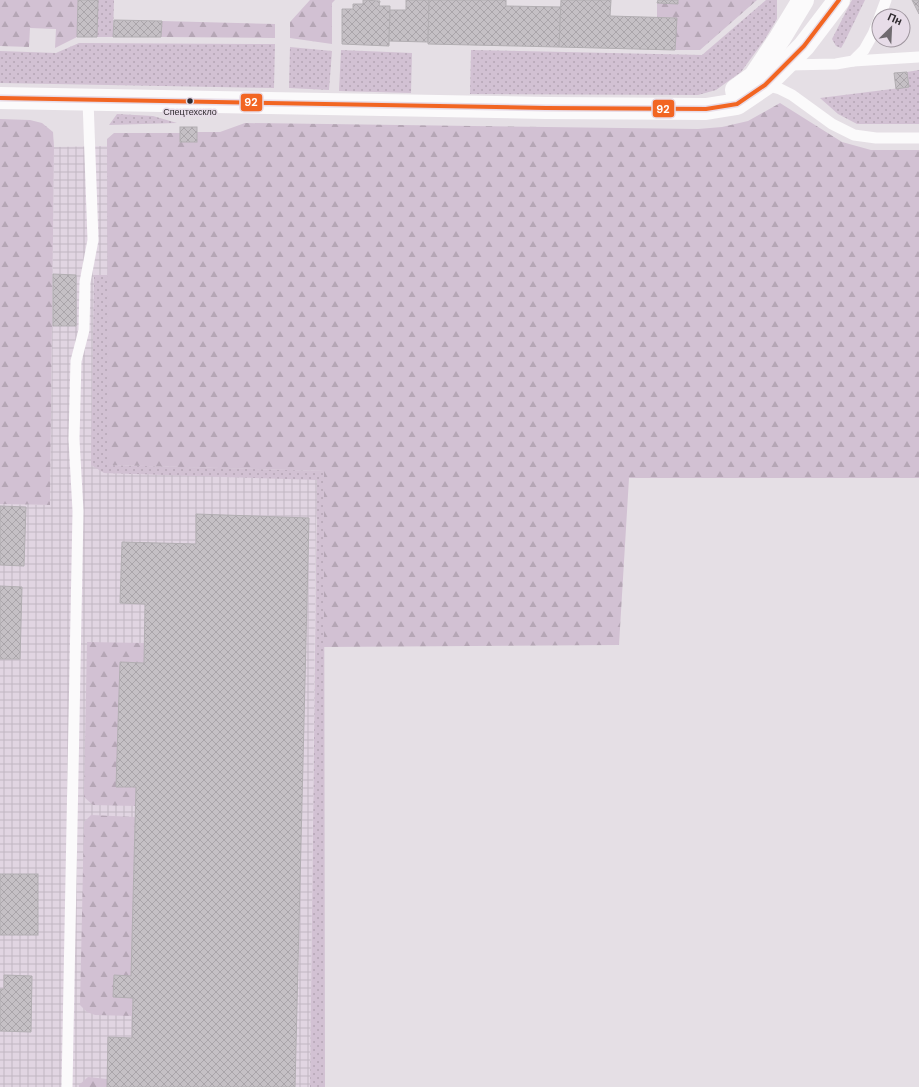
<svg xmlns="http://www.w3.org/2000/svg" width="919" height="1087" font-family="'DM Sans',sans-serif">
	<defs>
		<pattern id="industrial-grid" width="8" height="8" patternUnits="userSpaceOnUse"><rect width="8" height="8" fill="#e1d5e2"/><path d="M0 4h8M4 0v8" fill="none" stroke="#c1b7c2"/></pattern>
		<pattern id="grass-dots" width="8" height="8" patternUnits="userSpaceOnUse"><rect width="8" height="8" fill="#d2c1d3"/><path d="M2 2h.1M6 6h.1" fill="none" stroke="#b5a6b5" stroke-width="1.8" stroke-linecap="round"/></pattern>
		<pattern id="forest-firs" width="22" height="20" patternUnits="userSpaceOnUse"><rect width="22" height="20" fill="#d2c1d3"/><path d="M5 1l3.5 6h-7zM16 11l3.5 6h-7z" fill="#b5a6b5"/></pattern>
		<pattern id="building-cross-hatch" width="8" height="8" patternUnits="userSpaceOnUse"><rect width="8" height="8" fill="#c5c0c5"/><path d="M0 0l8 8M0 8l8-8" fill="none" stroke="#aaa5aa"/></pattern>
	</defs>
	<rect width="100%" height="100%" fill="#e5dfe5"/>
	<path fill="url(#industrial-grid)" d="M108,146V465L324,471L316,520L310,1087H0V504L50,505L54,147Z"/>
	<g fill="url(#grass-dots)">
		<path d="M98,0H114L113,37H97Z"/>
		<path d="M766,0H777V19L765,39L741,72L716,90L698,95L470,94L471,50L702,55Z"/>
		<path d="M852,0H865L844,43L841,48L836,46L832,39Z"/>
		<path d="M79,43L275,44L274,88L0,83V51L56,53Z"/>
		<path d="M290,47L332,51L329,90L289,88Z"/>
		<path d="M341,50L412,53L411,93L339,91Z"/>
		<path d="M919,70V124H857L838,114L820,98L908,87L907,72Z"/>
		<path d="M117,114L153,116L177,123L109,125Z"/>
		<path d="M94,275H108V465L324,471L325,1087H310L317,480L104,473L91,465Z"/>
	</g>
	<g fill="url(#forest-firs)">
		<path d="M0,0H78L77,37L55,48L56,29L30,28L29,47L0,46Z"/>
		<path d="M310,0H335L332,3V44L290,38V22Z"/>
		<path d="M678,0H757L700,50H675L676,18L657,17V3L677,4Z"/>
		<path d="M162,21L275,24V38L161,37Z"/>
		<path d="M780,103L842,142L871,150H919V478H629L619,645L324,647V471L108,465L107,139L114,133H180L181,142H197V132H220L245,123L698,129L722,127L748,121Z"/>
		<path d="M0,119L30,120L42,123L53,132L54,147L50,505L0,504Z"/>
		<path d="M87,642L144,643V663L120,662L116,786L136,787V806L93,805L84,797Z"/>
		<path d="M91,815L135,817L131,976H114L113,997L133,998V1016L95,1015L87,1012L80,1005L84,822Z"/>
		<path d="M88,1077L107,1079V1087H79V1085Z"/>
	</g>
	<g fill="url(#building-cross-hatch)" stroke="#b2aeb2">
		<path d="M78,0H98L97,37H77Z"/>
		<path d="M363,0L380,1L379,6H390L389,46L342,44V9H353V4H363Z"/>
		<path d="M406,0H429L428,42L389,41L390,10H406Z"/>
		<path d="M429,0H506V6L561,7L559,47L428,44Z"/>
		<path d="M561,0H611L610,16L677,18L675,50L559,47Z"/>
		<path d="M658,0H678V4L657,3Z"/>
		<path d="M912,0H919V14Z"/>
		<path d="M114,20L162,21L161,37H113Z"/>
		<path d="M907,72L909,87L896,89L894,73Z"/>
		<rect x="180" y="127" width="17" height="15"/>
		<path d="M53,274L76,275V326H53Z"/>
		<path d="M0,506L26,507L24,566L0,565Z"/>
		<path d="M196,514L309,518L295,1087H107L108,1037L132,1038L133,998L113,997L114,975L131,976L136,787H116L120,662L144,663L145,604L120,603L122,542L196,544Z"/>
		<path d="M0,586L22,587L20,659H0Z"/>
		<rect x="0" y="874" width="38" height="61"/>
		<path d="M4,975L32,976L31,1032L0,1031V989H4Z"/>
	</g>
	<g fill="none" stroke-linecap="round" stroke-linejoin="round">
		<g stroke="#fbfafb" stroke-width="11">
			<path d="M880,16L886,0"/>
			<path d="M853,61L919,57"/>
			<path d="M788,65L836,64L853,61L864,50L873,34L879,19"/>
			<path d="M765,85L780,89L792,95L832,124L854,135L876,138H919"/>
			<path d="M67,1087L78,511L74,439L76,361L84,330L85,282L93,240L88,100"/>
		</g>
		<g stroke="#fbfafb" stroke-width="22">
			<path d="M736,90L754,77L780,38L803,0"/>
			<path d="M0,98L546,108L706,109L737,104L765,85L804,46L839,0"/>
		</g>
		<g stroke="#e7dce8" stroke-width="7">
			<path id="bus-1" d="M0,98L546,108L706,109L737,104L765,85L804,46L839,0"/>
		</g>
		<use href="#bus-1" stroke="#f26522" stroke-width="4"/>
	</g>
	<circle fill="#302b30" stroke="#e7dce8" stroke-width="1.5" cx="190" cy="101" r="3.5"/>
	<g text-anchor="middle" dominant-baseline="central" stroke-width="3" stroke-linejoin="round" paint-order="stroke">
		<g font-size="9" fill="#302b30" stroke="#e7dce8">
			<text x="190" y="112">Спецтехскло</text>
		</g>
	</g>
	<g stroke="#e7dce8" stroke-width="1.5">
		<rect x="240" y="93" width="23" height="19" rx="4" fill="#f26522"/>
		<rect x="652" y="99" width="23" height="19" rx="4" fill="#f26522"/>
	</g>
	<g font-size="11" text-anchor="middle" font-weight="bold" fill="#fff">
		<text x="251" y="106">92</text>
		<text x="663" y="113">92</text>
	</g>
	<g transform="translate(891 28) rotate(24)"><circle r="19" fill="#e7dce8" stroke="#9e959e"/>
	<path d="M0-3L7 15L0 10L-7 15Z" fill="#6f6a6f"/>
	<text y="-6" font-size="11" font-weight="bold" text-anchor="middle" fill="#302b30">Пн</text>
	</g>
</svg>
